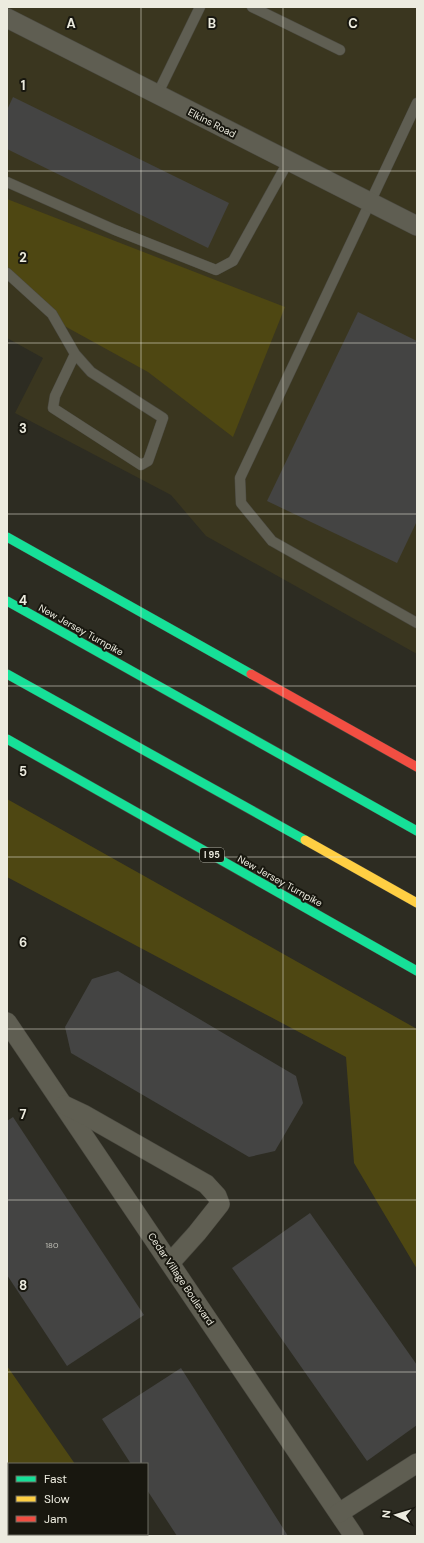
<svg xmlns="http://www.w3.org/2000/svg" width="424" height="1543" font-family="'DM Sans',sans-serif">
	<rect width="100%" height="100%" fill="#2d2c22"/>
	<path fill="#3a361f" d="M7,7H417V654L206,536L171,495L15,413L43,358L7,338Z"/>
	<g fill="#4e4712">
		<path d="M7,199L285,307L233,437L148,372L50,318L7,266Z"/>
		<path d="M7,799L417,1029V1269L354,1163L346,1057L7,877Z"/>
		<path d="M7,1366L75,1464H9V1534H123L124,1536H7Z"/>
	</g>
	<g fill="#444443">
		<path d="M13,97L229,203L208,248L7,149V110Z"/>
		<path d="M358,312L417,341V521L397,563L267,501Z"/>
		<path d="M118,971L296,1076L303,1103L275,1151L249,1157L71,1053L65,1027L92,979Z"/>
		<path d="M13,1117L144,1315L67,1366L7,1275V1121Z"/>
		<path d="M310,1213L417,1365V1425L367,1461L232,1268Z"/>
		<path d="M181,1368L288,1536H177L147,1490V1464H131L102,1419Z"/>
	</g>
	<g fill="none" stroke-linecap="round" stroke-linejoin="round">
		<g stroke="#4b4a41" stroke-width="11">
			<g id="lane">
				<path d="M252,7L340,50"/>
				<path d="M157,95L200,7"/>
				<path d="M417,103L240,478L241,503L272,541L417,623"/>
				<path d="M7,182L115,230L216,270L233,261L288,162"/>
				<path d="M7,273L52,314L75,354L55,396L53,408L141,465L148,461L163,418L91,372L75,354"/>
			</g>
		</g>
		<g stroke="#4b4a41" stroke-width="20">
			<g id="street">
				<path d="M7,18L417,226"/>
				<path d="M7,1022L354,1536"/>
				<path d="M64,1105L83,1114L206,1184L217,1196L220,1204L197,1233L170,1263"/>
				<path d="M339,1513L417,1463"/>
			</g>
		</g>
		<g stroke="#4b4a41" stroke-width="10">
			<g id="fast">
				<path d="M7,537L251,674"/>
				<path d="M7,601L417,831"/>
				<path d="M7,674L305,840"/>
				<path d="M7,739L417,971"/>
			</g>
		</g>
		<g stroke="#4b4a41" stroke-width="10">
			<path id="slow" d="M305,840L417,903"/>
		</g>
		<g stroke="#4b4a41" stroke-width="10">
			<path id="jam" d="M251,674L417,767"/>
		</g>
		<use href="#lane" stroke="#5f5e52" stroke-width="10"/>
		<use href="#street" stroke="#5f5e52" stroke-width="19"/>
		<use href="#fast" stroke="#16e098" stroke-width="9"/>
		<use href="#slow" stroke="#ffcf43" stroke-width="9"/>
		<use href="#jam" stroke="#f24e42" stroke-width="9"/>
	</g>
	<path fill="none" stroke="#ecebdf" stroke-width="1" stroke-opacity="0.55" d="M141,7V1464M283,7V1536M7,171H417M7,343H417M7,514H417M7,686H417M7,857H417M7,1029H417M7,1200H417M7,1372H417M141,1534V1536"/>
	<g text-anchor="middle" dominant-baseline="central" stroke-width="4" stroke-linejoin="round" paint-order="stroke">
		<g font-size="8" fill="#c2c1b8">
			<text x="52" y="1245">180</text>
		</g>
		<rect fill="#18170f" stroke="#acaba1" stroke-width="1" x="200" y="848" width="24" height="14" rx="3"/>
		<g font-size="9" font-weight="bold" fill="#ecebdf">
			<text x="212" y="855">I 95</text>
		</g>
		<g font-size="10" fill="#ecebdf" stroke="#18170f">
			<text transform="translate(212 123) rotate(27)">Elkins Road</text>
			<text transform="translate(81 630) rotate(29)">New Jersey Turnpike</text>
			<text transform="translate(280 881) rotate(29)">New Jersey Turnpike</text>
			<text transform="translate(181 1279) rotate(56)">Cedar Village Boulevard</text>
		</g>
	</g>
	<g font-size="13" text-anchor="middle" font-weight="bold" fill="#ecebdf" stroke="#18170f" stroke-width="4" stroke-linejoin="round" paint-order="stroke">
		<text x="71" y="28">A</text>
		<text x="212" y="28">B</text>
		<text x="353" y="28">C</text>
		<text x="23" y="90">1</text>
		<text x="23" y="262">2</text>
		<text x="23" y="433">3</text>
		<text x="23" y="605">4</text>
		<text x="23" y="776">5</text>
		<text x="23" y="947">6</text>
		<text x="23" y="1119">7</text>
		<text x="23" y="1290">8</text>
	</g>
	<rect width="424" height="1543" fill="none" stroke="#ecebdf" stroke-width="16"/>
	<rect x="8" y="1463" width="140" height="72" fill="#18170f" stroke="#6d6c62"/>
	<rect x="16" y="1476" width="20" height="6" fill="#16e098" stroke="#6d6c62"/>
	<text x="44" y="1483" font-size="12" fill="#ecebdf">Fast</text>
	<rect x="16" y="1496" width="20" height="6" fill="#ffcf43" stroke="#6d6c62"/>
	<text x="44" y="1503" font-size="12" fill="#ecebdf">Slow</text>
	<rect x="16" y="1516" width="20" height="6" fill="#f24e42" stroke="#6d6c62"/>
	<text x="44" y="1523" font-size="12" fill="#ecebdf">Jam</text>
	<g transform="translate(396 1515) rotate(275)" stroke="#18170f" stroke-width="3" paint-order="stroke">
	<path d="M0-3L7 15L0 10L-7 15Z" fill="#ecebdf"/>
	<text y="-6" font-size="11" font-weight="bold" text-anchor="middle" fill="#ecebdf">N</text>
	</g>
</svg>
